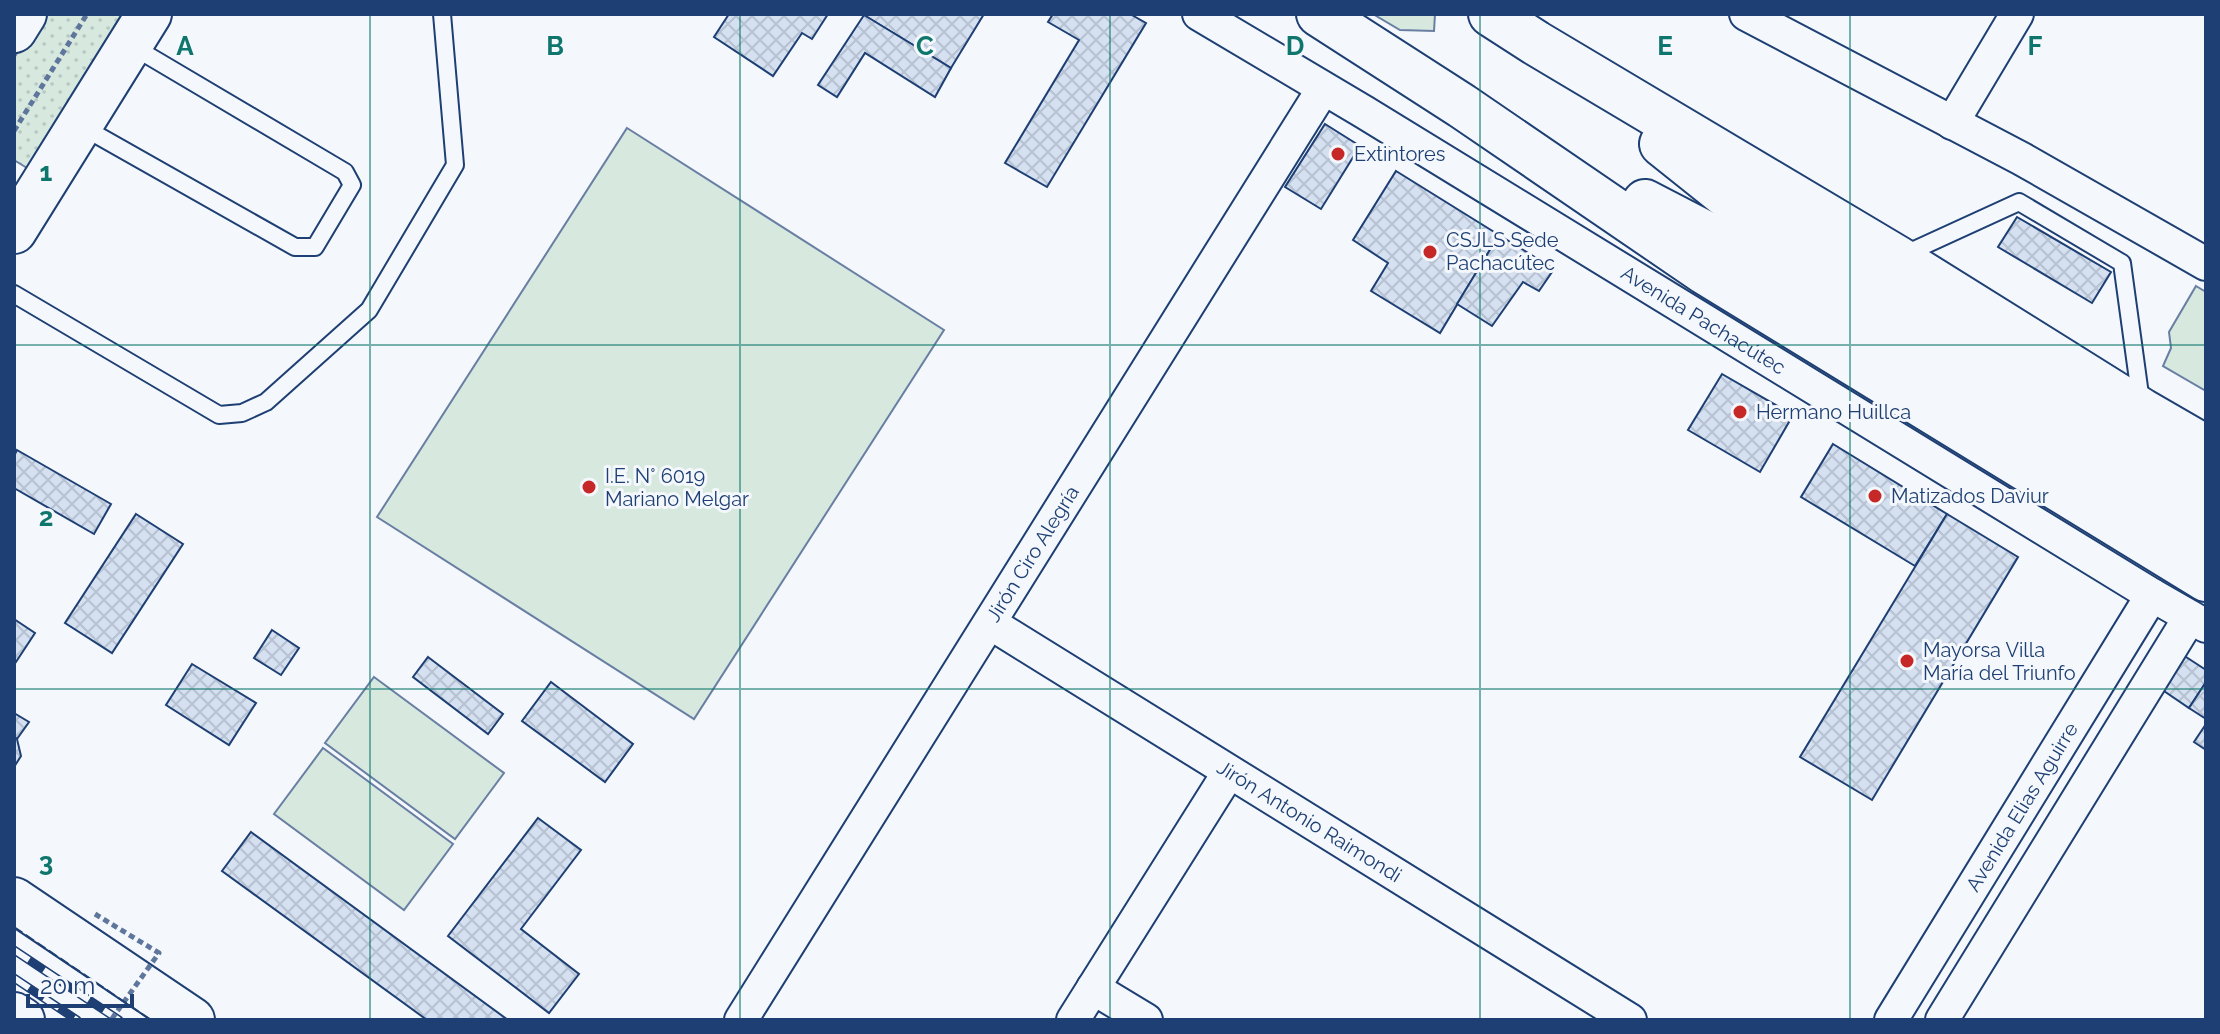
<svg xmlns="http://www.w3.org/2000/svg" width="2220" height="1034" font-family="Raleway,sans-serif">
	<defs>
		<pattern id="park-dots" width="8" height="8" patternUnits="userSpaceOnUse" patternTransform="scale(2)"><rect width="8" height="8" fill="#d7e8df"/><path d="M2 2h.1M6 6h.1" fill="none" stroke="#b8c8c3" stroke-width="1.8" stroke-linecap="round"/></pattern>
		<pattern id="building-cross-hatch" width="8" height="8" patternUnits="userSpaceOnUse" patternTransform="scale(2)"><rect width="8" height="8" fill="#d5e0f0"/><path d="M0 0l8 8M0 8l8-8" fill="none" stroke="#b6c1d1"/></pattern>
	</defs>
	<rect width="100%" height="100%" fill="#f4f7fb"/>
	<g fill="#d7e8df" stroke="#687fa3" stroke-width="2">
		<path d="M1373,14H1435L1434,31L1400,30Z"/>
		<path d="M627,128L944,330L694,719L377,517Z"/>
		<path d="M2196,286L2206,292V391L2163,366L2171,348L2169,332Z"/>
		<path d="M374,677L504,773L455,839L325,743Z"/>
		<path d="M323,748L453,844L404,910L274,814Z"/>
	</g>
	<path fill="url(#park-dots)" stroke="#687fa3" stroke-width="2" d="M42,14H125L27,168L14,160V58Z"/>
	<g fill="url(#building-cross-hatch)" stroke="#1d3f73" stroke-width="2">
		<path d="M729,14H828L812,39L802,33L773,76L714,37Z"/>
		<path d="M862,14H984L951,68Z"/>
		<path d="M1053,14H1130L1146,23L1047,187L1005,163L1079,40L1048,22Z"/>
		<path d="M864,15L951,68L935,97L865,53L837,97L818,85Z"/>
		<path d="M1325,124L1360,146L1321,209L1285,187Z"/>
		<path d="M1396,171L1499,235L1440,333L1371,291L1388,263L1353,240Z"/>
		<path d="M2017,217L2111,272L2092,303L1998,247Z"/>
		<path d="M1499,235L1554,269L1539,291L1523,282L1492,326L1457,304Z"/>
		<path d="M1722,374L1793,415L1760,472L1688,430Z"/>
		<path d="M1833,444L1947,514L1915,566L1801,497Z"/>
		<path d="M17,450L111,504L94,534L14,488V456Z"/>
		<path d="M136,514L183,544L112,653L65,623Z"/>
		<path d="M1947,514L2018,557L1872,800L1800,757Z"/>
		<path d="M14,619L35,633L14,665Z"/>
		<path d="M272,630L299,648L281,675L254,658Z"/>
		<path d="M2183,655L2206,670V682L2189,708L2161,689Z"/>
		<path d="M428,657L503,714L488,734L413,677Z"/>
		<path d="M192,664L256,703L229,745L166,705Z"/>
		<path d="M551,682L633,744L605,782L522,721Z"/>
		<path d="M2206,682V719L2189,708Z"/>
		<path d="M14,713L29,722L17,739L14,737Z"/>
		<path d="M2206,724V750L2194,742Z"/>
		<path d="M14,737L17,739L21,756L14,767Z"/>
		<path d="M538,818L581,850L521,929L579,974L549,1013L448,936Z"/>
		<path d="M251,832L508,1020H427L222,871Z"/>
	</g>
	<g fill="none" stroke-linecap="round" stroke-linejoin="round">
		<g stroke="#1d3f73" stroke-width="20">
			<g id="lane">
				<path d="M81,126L295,247H315L352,185L345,172L132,46"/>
				<path d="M1901,256L2019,202L2122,263L2141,402"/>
				<path d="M14,294L219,415L242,413L266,402L369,310L455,165L442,14"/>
			</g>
		</g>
		<g stroke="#1d3f73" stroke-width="36">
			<g id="street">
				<path id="s1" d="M1199,14L1364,112L2152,595L2206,626"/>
				<path d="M1746,14L2022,159L2206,264"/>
				<path d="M1952,123L2017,14"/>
				<path id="s2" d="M990,623L1630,1020"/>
				<path d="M1093,988L1146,1020"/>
				<path id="s3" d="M741,1020L1323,89"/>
				<path d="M1073,1020L1229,772"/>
				<path id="s4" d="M1891,1020L2152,595"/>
				<path d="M1942,1020L2190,617"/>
			</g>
		</g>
		<g stroke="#1d3f73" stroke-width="48">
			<g id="secondary">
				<path d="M14,30L24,14"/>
				<path d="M14,231L149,14"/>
				<path d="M14,900L192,1020"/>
				<path d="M14,1015L22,1020"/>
			</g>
		</g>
		<g stroke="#1d3f73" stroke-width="48">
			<g id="primary">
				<path d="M1319,14L1462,106L1705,272L2206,579"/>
				<path d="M1491,14L1536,43L1897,258L2142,411L2206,448"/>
				<path d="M1662,144L1761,223L2206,494"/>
				<path d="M1645,202L1724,243L2206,540"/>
			</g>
		</g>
		<path stroke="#5e769c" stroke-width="5" stroke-dasharray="6 4" stroke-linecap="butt" d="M14,131L87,14"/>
		<use href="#lane" stroke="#f4f7fb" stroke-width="16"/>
		<use href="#street" stroke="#f4f7fb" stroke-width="32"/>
		<use href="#secondary" stroke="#f4f7fb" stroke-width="44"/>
		<use href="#primary" stroke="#f4f7fb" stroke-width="44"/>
		<g stroke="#1d3f73" stroke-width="9">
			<g id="rail">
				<path d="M14,950L119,1020"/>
				<path d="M14,978L77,1020"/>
			</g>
		</g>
		<use href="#rail" stroke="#f4f7fb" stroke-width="6" stroke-dasharray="18" stroke-linecap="butt"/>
		<path stroke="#5e769c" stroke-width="5" stroke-dasharray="6 4" stroke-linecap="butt" d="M95,914L159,953L111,1020"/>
		<path stroke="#1d3f73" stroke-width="2" stroke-dasharray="10 4" stroke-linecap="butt" d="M14,927L151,1020"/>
	</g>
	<path fill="none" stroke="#0f766e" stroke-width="2" stroke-opacity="0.55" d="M370,14V1020M740,14V1020M1110,14V1020M1480,14V1020M1850,14V1020M14,345H2206M14,689H2206"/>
	<g fill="#c62828" stroke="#f4f7fb" stroke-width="3">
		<circle cx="1338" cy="154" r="8"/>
		<circle cx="1430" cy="252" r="8"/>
		<circle cx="1740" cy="412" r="8"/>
		<circle cx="589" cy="487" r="8"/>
		<circle cx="1875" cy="496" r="8"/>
		<circle cx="1907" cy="661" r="8"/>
	</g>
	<g text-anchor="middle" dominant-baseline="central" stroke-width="6" stroke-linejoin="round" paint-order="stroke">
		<g font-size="20" fill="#1d3f73" stroke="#f4f7fb" text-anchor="start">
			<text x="1354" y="154">Extintores</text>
			<text x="1446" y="240">CSJLS Sede<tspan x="1446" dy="23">Pachacútec</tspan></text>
			<text x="1756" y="412">Hermano Huillca</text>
			<text x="605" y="476">I.E. N° 6019<tspan x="605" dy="23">Mariano Melgar</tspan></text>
			<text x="1891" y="496">Matizados Daviur</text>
			<text x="1923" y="650">Mayorsa Villa<tspan x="1923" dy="23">María del Triunfo</tspan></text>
		</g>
		<g font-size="20" fill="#1d3f73" stroke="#f4f7fb">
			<text stroke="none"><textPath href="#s1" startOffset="590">Avenida Pachacútec</textPath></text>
			<text stroke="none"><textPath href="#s3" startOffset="550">Jirón Ciro Alegría</textPath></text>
			<text stroke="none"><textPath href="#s4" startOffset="250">Avenida Elias Aguirre</textPath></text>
			<text stroke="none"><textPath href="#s2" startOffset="376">Jirón Antonio Raimondi</textPath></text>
		</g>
	</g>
	<g font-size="26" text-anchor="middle" font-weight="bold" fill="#0f766e" stroke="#f4f7fb" stroke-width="6" stroke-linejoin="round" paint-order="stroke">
		<text x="185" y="55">A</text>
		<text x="555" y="55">B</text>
		<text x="925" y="55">C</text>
		<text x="1295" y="55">D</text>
		<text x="1665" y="55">E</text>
		<text x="2035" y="55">F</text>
		<text x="46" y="181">1</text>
		<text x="46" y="526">2</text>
		<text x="46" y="871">3</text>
	</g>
	<rect width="2220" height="1034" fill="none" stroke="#1d3f73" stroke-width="32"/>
	<path d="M28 994v12h104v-12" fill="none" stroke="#1d3f73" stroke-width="4"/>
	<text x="40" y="994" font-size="24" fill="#1d3f73" stroke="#f4f7fb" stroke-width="6" paint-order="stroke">20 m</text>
</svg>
